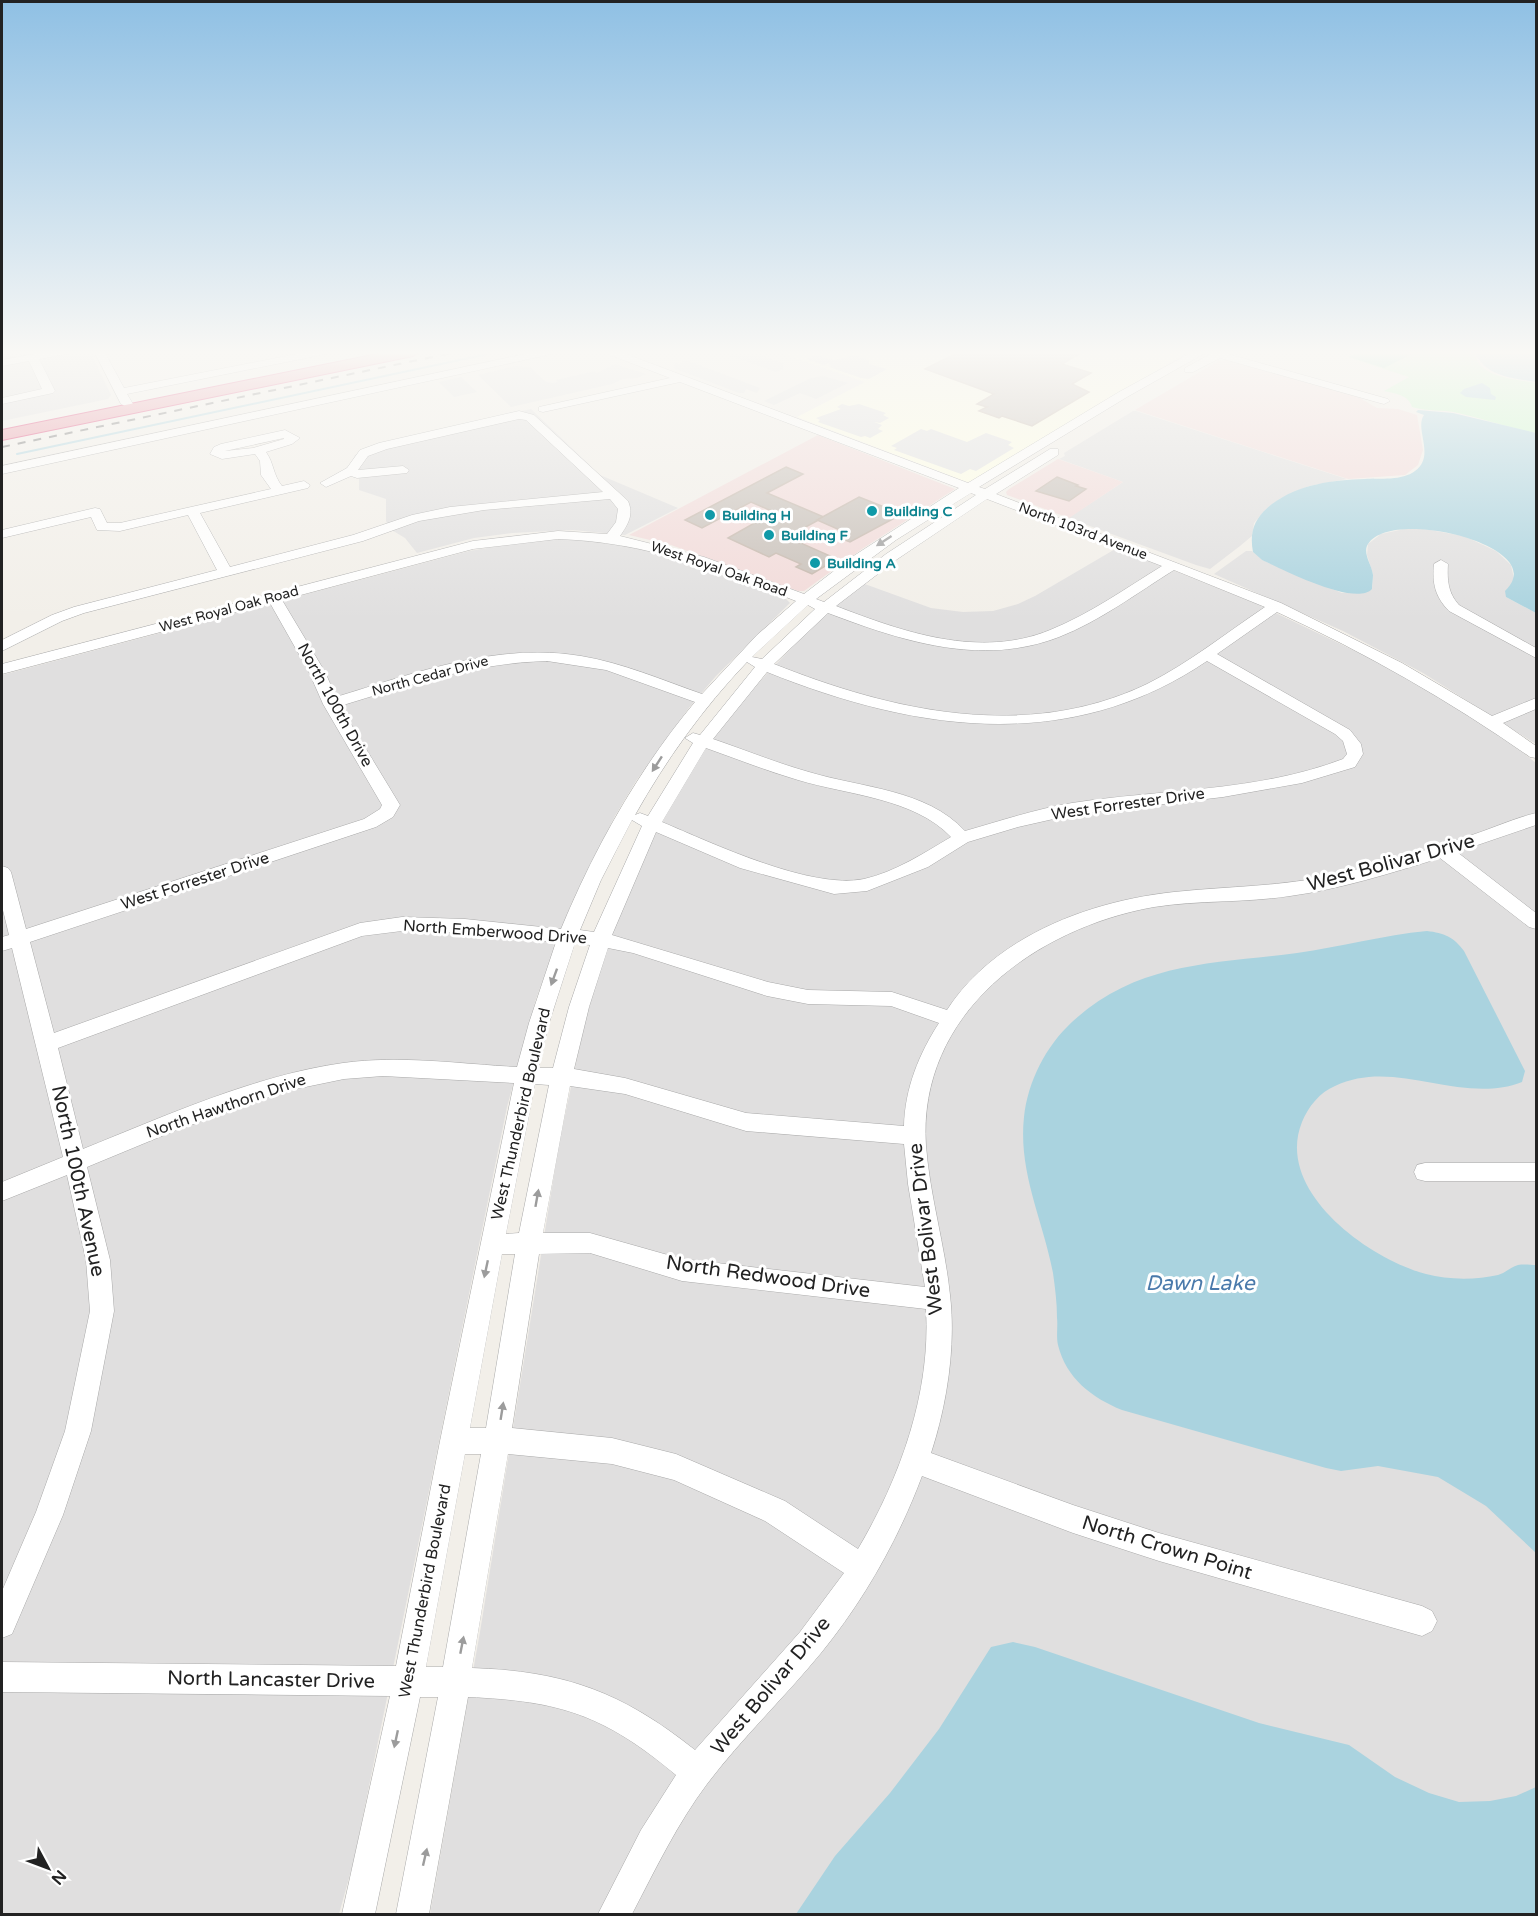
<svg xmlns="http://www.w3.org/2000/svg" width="1538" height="1916" font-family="'Varela Round',sans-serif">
	<rect width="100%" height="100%" fill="#f2efe9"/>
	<g fill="#e0dfdf">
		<path d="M2,351H90L111,395L108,399L2,421Z"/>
		<path d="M531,409L600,475L678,508L625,535L573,530L512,533L474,538L417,553L405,538L390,529L386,521V499L359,490V479L349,466L355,455L368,447Z"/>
		<path d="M1133,411H1136L1347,479L1309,486L1281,498L1266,509L1254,523L1252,536L1240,546L1210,569L1196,565L1068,518L1123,482L1059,459L1065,456L1064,453Z"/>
		<path d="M1404,529H1424L1464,536L1496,551L1511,565L1514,579L1506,597L1536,613V744L1423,673L1343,631L1214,574L1246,551H1252L1262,560L1342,593L1372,589L1373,574L1367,555L1368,544L1381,534Z"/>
		<path d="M564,539L622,543L679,559L786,599L790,603L716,676L688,709L636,781L615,816L572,902L536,999L507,1107L354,1860L339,1914H2V675L469,551L533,540Z"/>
		<path d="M1117,548L1255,603L1376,661L1442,699L1507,740L1536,763V1914H430L480,1632L559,1144L584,1025L604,956L622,905L652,841L675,797L704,751L743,699L818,620L862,583L931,608L963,612L993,611L1018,604L1035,596Z"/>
	</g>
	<g fill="#f2dad9">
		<path d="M1220,360H1228L1360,398L1377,408L1398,409L1417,415L1423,450L1418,465L1405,475L1348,479L1135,410Z"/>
		<path d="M818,435L955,489L862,549L804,591H798L671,545L629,535Z"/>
		<path d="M1058,459L1123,482L1069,518L1007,495L1006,492L1009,489Z"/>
	</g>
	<path fill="#ffffe5" d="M774,351H1187V352L975,481L967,482L797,417L865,382Z"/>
	<path fill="#c8facc" d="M1360,351H1475C1475,378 1517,379 1536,383V433C1509,428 1484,419 1458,413C1441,409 1429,412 1412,407C1409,395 1394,393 1384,391L1409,377L1347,357Z"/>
	<path fill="#88e0be" d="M1361,351H1418L1384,368L1349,357Z"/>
	<g fill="#e2e2e2">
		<path d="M717,351H749L783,363V369L776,372Z"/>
		<path d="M816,355L834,360L855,355L869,360V364L887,369L869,379L861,378L829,367L831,366L828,363L824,365L806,359Z"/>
		<path d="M683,360H686L760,388L757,393L746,389L744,393H739L673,368L675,363L680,364Z"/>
		<path d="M615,364L646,374L637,378L623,379L612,384L511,407L478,375L515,366L530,367L546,382L553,383L558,382L556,380L595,371L597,373Z"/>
		<path d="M823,376L848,383L816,399L800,393L774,405L764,401L811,378Z"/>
		<path d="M461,377L477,392L454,397L439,382Z"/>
		<path d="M842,404L849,406L859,404L886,413L883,415L889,418L880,423L874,422L882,425L878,429L883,431L870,438L865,436L861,437L818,422L820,420L816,418L841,409L837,407Z"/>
		<path d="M921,429L927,431L931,429L967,442L986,433L1012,442L1008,445L1014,448L976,471L970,469L961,474L894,450L897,448L891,446Z"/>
	</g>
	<g fill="#aad3df">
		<path d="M1477,351H1536V382C1513,378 1488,377 1476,355Z"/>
		<path d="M1482,383L1490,388L1491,394L1496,397L1495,400L1466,397L1460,393L1464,389Z"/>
		<path d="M1418,410L1453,413L1536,433V613L1506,597L1505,591C1508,588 1512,583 1513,579C1526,541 1390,509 1368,544C1362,553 1372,565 1373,575C1373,579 1372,584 1372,589C1355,607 1282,569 1262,560L1253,552C1249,531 1255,517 1272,504C1299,484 1333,480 1365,479C1380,478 1402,481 1415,471C1436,456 1414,429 1424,415L1416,412Z"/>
		<path d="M1427,931C1444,933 1454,937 1464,951L1525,1071L1522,1082C1461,1106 1396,1057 1335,1086C1320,1092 1308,1107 1302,1122C1274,1191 1369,1259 1426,1274C1448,1280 1476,1280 1498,1275C1505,1273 1511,1267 1518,1265C1524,1264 1531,1265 1536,1265V1553L1486,1506L1438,1477L1378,1466L1341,1471L1326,1468L1122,1410C1092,1398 1066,1378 1058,1345C1056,1336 1058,1326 1057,1318C1057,1302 1055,1288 1053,1273C1043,1220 1018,1172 1024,1117C1028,1081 1046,1046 1072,1022C1138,961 1214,964 1297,953C1340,947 1384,935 1427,931Z"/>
		<path d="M1013,1642L1035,1647L1259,1723L1349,1745L1395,1777L1429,1793L1459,1802L1490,1801L1516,1796L1536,1787V1914H796L835,1856L890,1793L939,1729L991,1647Z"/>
	</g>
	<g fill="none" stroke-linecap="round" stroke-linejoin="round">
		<path stroke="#aad3df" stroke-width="2" d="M17,454L502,351"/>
	</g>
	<g fill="#c7bfb8" stroke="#c4b6ab" stroke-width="1.5">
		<path d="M961,351H1084L1062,364L1091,373L1072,384L1089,392L1032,426L1002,416L999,418L979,411L987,407L977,404L994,394L925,369Z"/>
		<path d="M786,467L803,474L767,493L824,517L787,537L837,559L812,574L796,567L801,564L776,553L769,557L728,538L774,512L751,502L702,528L685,520Z"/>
		<path d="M1057,477L1078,485L1076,486L1086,489L1069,501L1036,491Z"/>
		<path d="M859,497L902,514L850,542L832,535L840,530L817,520Z"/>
	</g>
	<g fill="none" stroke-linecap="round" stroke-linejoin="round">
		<g stroke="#a9a9a9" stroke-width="1">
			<g id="minor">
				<path d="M51,351H72L71,353L39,359L55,391L53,393L2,404V398L42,389L29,361L2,366V360Z"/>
				<path d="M94,351H104L124,388L312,351H331L326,354L127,394L133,404L127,407L121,404Z"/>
				<path d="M539,351H557L552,354L2,474V466Z"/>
				<path d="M604,351H618L968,483L1119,392L1194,351H1230L1228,354L1388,399L1390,401L1384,404L1380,403L1220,358L1193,372H1185V368L1209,355L1205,353L1127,397L979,487L985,489L1050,449H1058V455L996,494L1281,603L1402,663L1492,716L1536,698V709L1503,723L1536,746V758L1530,757C1450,701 1366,653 1277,612L1217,654L1350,730L1361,744L1363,754L1355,767L1302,783L1223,797L1071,815L1018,827L968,842L928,867L867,891L834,894L740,868L656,832L612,935L768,982L808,990L892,992L947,1010C995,936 1090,901 1174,892C1229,886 1283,887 1337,874C1382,864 1427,850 1472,835C1493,828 1515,818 1536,813V825L1457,852L1536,913V929L1529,927L1440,858C1391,873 1341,889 1290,896C1245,903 1199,900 1154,907C1036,928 917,1013 926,1146C930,1197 945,1245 950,1295C956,1346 947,1404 931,1453L1073,1505L1159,1533L1422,1606L1432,1611L1437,1621L1432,1631L1422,1636L1159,1561L1073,1533L922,1476C898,1540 864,1600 821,1653C784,1698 742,1738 707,1784C677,1824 655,1870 632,1914H598L641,1830L676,1775C604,1715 561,1701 468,1697L429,1914H396L438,1697H420L375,1914H342L390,1696L2,1692V1662L396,1666L440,1441L514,1083L383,1076L344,1079L286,1091L174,1131L87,1167L110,1260L114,1311L91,1431L63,1515L12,1634L2,1638V1591L36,1512L65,1431L90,1311L86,1260L67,1175L2,1201V1182L63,1157L12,948L2,951V937L9,935L2,906V866L8,868L11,872L26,929L364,819L380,809L382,805L323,704L309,672L270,603L2,674V664L473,541L558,531L607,534L616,522L618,509L610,499L484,510L419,521L363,541L84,613L62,621L2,651V640L52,615L74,607L217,570L188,515L120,531L97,530L91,517L2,538V530L95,508L100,509L107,523H120L271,489L261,475L260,461L255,454L222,459L210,454L214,447L221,444L285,430L300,438L292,444L266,452C274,463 273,475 282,486L304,481L310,485L308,488L200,513L230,567L353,535L412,515L450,507L603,492L526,420L519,419L387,449L368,456L358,470L403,466L409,470L407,473L357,478L351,476L326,487L320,483L347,468L360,450L379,443L519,411L534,415L628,501C634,515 628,524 620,536L704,557L804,594L852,557L959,488L680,382L543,412L539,411V407L670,378L605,353ZM284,439L253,448L225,451L284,438ZM971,493L976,495L886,554L824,602L816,599L896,540ZM987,499L1162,566C1126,588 1090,614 1050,630C980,659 903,632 836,606L896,560ZM558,539C646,542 715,569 796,601L757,635L702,694C662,680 623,663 581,656C497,642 415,673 336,697L325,672L282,600L473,549ZM1174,570L1265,607C1226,633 1189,663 1147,684C1026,742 892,711 774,664L828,613C902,641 981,667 1059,637C1100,621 1137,593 1174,570ZM808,605L815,609L762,659L752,657ZM547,661L606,670L695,702C639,769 595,847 561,929L465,919L402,917L360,923L54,1033L30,942L376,827L393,817L400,805L340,706C409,685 474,663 547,661ZM1207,661L1335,734L1343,741L1347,754L1343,759C1257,792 1162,789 1072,803C1036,809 1000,821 965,831C926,789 862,788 809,772C777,763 745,750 713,739L767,672C914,731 1068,755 1207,661ZM747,662L755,667L700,735L693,733L685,738L693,743L648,816L640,813L635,815C666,760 703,708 747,662ZM706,748C737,759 767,771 798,780C848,795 914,798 951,837C924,853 895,872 864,879C811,890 712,843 662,822ZM632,820L642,826L594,932L580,930L601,880ZM402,931L465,933L556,942L529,1023L517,1067C460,1064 400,1055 343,1063C256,1075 165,1116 83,1149L58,1048L362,936ZM575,943L590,945L569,1007L553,1068H538L549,1023ZM608,948L633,953L767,996L808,1004L891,1006L939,1023C919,1054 905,1088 904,1126L746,1113L625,1078L574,1069L589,1007ZM535,1084L549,1085L519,1233L506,1234ZM570,1086L625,1094L746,1131L904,1144L908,1184L925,1287L682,1259L590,1233H543ZM590,1253L682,1281L926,1309C931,1393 900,1478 858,1549L785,1501L676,1454L612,1438L512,1428L539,1254ZM502,1254H515L486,1428H470ZM465,1454H481L443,1667H426ZM508,1454L612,1464L674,1480L765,1521L844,1573L800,1632L695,1750C622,1692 565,1671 472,1668Z"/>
				<path d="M1441,560L1448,564C1447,580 1448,593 1459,605L1536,648V658L1449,611C1435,597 1432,583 1434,564Z"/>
				<path d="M1425,1163H1536V1181H1425L1417,1179L1414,1172L1417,1165Z"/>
			</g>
		</g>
		<g stroke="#dc2a67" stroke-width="2">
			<path id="highway" d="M392,351H421L413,356L2,440V430Z"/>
		</g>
		<use href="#minor" fill="#fff" fill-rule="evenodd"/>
		<use href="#highway" fill="#e892a2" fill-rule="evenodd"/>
		<path stroke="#707070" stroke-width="2" stroke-dasharray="8 8" stroke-linecap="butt" d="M2,447L461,351"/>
	</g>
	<defs><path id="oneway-solid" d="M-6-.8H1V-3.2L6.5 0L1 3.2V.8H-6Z" transform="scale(1.5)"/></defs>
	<g fill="#9c9c9c">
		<use href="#oneway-solid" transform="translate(884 541) rotate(147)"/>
		<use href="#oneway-solid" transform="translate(657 764) rotate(123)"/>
		<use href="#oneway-solid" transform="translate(554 977) rotate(110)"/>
		<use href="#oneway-solid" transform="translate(537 1198) rotate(-80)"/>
		<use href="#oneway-solid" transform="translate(486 1269) rotate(102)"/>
		<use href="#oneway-solid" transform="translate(502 1411) rotate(-81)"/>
		<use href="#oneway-solid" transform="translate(462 1645) rotate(-79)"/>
		<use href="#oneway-solid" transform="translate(396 1739) rotate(102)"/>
		<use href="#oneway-solid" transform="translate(425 1857) rotate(-77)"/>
	</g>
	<linearGradient id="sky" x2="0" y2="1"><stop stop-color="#8fc0e4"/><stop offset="0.57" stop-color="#f9f8f5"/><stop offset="1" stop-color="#f9f8f5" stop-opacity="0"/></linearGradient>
	<rect width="1538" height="619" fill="url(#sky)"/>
	<g fill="#0f9aa8" stroke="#fff" stroke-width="2">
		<circle cx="872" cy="511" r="6"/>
		<circle cx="710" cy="515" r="6"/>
		<circle cx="769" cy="535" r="6"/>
		<circle cx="815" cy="563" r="6"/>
	</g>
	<g text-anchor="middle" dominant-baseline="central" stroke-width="6" stroke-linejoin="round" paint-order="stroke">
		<g font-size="14" font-weight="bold" fill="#0d838f" stroke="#fff" text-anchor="start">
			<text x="884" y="511">Building C</text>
			<text x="722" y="515">Building H</text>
			<text x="781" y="535">Building F</text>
			<text x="827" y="563">Building A</text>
		</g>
		<g font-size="14" fill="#222" stroke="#fff">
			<text transform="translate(1083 531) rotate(21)">North 103rd Avenue</text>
			<text transform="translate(719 569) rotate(19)">West Royal Oak Road</text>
			<text transform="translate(229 609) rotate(-15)">West Royal Oak Road</text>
			<text transform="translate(430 676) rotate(-15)">North Cedar Drive</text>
		</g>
		<g font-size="16" fill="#222" stroke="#fff">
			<text transform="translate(335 705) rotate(61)">North 100th Drive</text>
			<text transform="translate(1128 804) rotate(-8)">West Forrester Drive</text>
			<text transform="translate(195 881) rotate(-18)">West Forrester Drive</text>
			<text transform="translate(495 932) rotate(4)">North Emberwood Drive</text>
			<text transform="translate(226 1106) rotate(-19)">North Hawthorn Drive</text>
			<text transform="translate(521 1114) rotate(-77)">West Thunderbird Boulevard</text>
			<text transform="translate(425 1591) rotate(-79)">West Thunderbird Boulevard</text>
		</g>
		<g font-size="20" fill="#222" stroke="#fff">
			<text transform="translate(1391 863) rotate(-15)">West Bolivar Drive</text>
			<text transform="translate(78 1181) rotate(78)">North 100th Avenue</text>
			<text transform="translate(926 1229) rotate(-97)">West Bolivar Drive</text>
			<text transform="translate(768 1277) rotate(8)">North Redwood Drive</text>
			<text transform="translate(1167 1548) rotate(17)">North Crown Point</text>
			<text transform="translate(271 1680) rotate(1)">North Lancaster Drive</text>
			<text transform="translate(771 1686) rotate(-50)">West Bolivar Drive</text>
		</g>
		<g font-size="21" font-style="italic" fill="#4a7aab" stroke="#fff">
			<text x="1200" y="1283">Dawn Lake</text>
		</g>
	</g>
	<rect width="1538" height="1916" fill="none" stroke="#222222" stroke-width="6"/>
	<g transform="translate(48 1868) rotate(131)" stroke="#ffffff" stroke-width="4.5" paint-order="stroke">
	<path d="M0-4.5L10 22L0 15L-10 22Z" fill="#222222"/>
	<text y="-9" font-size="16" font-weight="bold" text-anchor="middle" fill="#222222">N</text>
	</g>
</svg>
